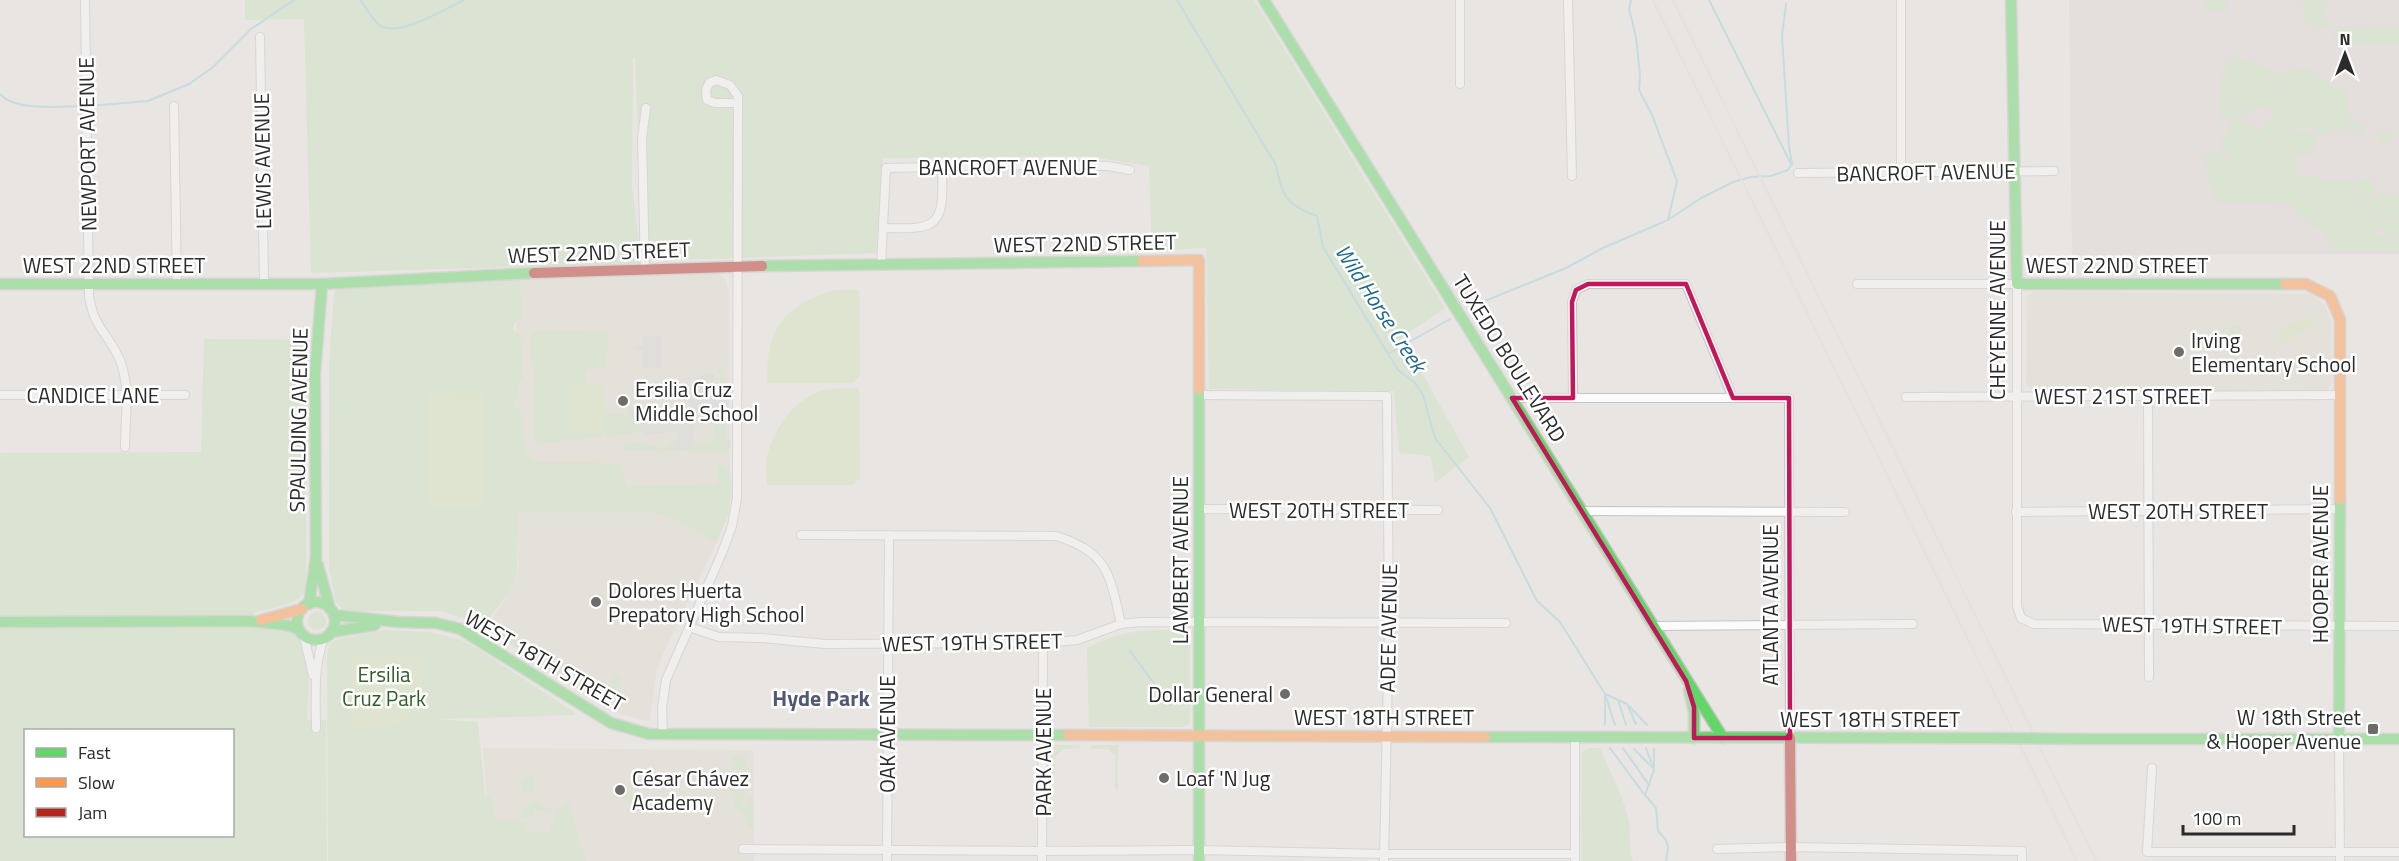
<svg xmlns="http://www.w3.org/2000/svg" width="2399" height="861" font-family="'Titillium Web',sans-serif">
	<rect width="100%" height="100%" fill="#e8e5e2"/>
	<g fill="#e1dcd1">
		<path d="M718,273L725,279L729,293L730,512L719,536L658,508L517,510L516,280Z"/>
		<path d="M2033,292L2312,294L2325,305L2331,321L2332,384L2326,391H2034L2026,384L2027,296Z"/>
		<path d="M518,513H659L718,540L662,656L656,675L650,719L647,721L623,715L607,708L486,628L513,587L518,571Z"/>
		<path d="M483,748L753,750L754,861H529L489,830Z"/>
	</g>
	<path fill="#e0d6d5" d="M2069,0H2399V254L2072,255Z"/>
	<g fill="#cde0bf" fill-rule="evenodd">
		<path d="M245,0H1254L1445,308L1402,337L1469,457L1435,483L1431,456L1399,453L1394,391L1209,389L1206,248L1152,251L1149,166L1087,156L883,158L877,253L644,261L635,58H633L632,187L642,263L311,273L304,19L245,20Z"/>
		<path d="M2205,0H2223L2229,5L2227,10L2208,12L2205,10Z"/>
		<path d="M2296,0H2327L2329,2L2322,19L2330,23L2325,29L2303,21L2305,12L2303,1Z"/>
		<path d="M2399,26V44L2349,45L2332,38L2338,27Z"/>
		<path d="M2235,57L2277,71L2270,74L2269,80L2282,86L2283,89L2277,92L2237,102L2234,107L2243,114L2242,117L2220,119C2218,100 2217,68 2235,57Z"/>
		<path d="M2305,67L2336,88L2347,91L2349,99L2348,109L2351,121L2364,125L2366,139L2355,129L2331,130L2327,135H2318L2312,128H2296L2291,134V153L2296,157L2297,176L2320,175L2321,181L2353,182L2354,194C2363,203 2377,197 2386,192L2389,198L2399,193V221L2387,215L2381,216L2377,223L2379,230L2376,231L2375,235L2379,237L2385,234L2399,247V251H2335L2324,233L2300,217L2294,208L2285,202L2216,203L2202,155L2220,153L2222,149L2225,154H2222V159H2230V153H2227L2221,146V135L2229,134L2228,122L2226,120L2242,119L2257,131L2273,119L2272,113L2266,107L2254,108L2248,115L2235,105L2252,98L2282,92L2285,90V86L2272,81L2271,75Z"/>
		<circle cx="2304" cy="143" r="13"/>
		<path d="M2377,134H2391L2393,139L2383,146L2377,138Z"/>
		<path d="M2372,178L2375,193L2371,196H2358L2355,193V181Z"/>
		<path d="M2382,217L2390,218L2392,222L2399,223V244L2380,226L2379,222Z"/>
		<path d="M520,279L522,313L521,318L514,323L513,329L521,337L523,379L520,381L515,406C536,419 510,458 542,462L622,463L627,486L717,485V468L720,463L729,469C737,491 726,521 717,541H707L705,534L659,513H518L517,572L513,587L484,625L441,611H356L342,609L336,602L329,568V362L334,294L337,286Z"/>
		<rect x="2229" y="326" width="12" height="16"/>
		<path d="M539,330L607,331L609,333L606,368L586,370L585,385H568V432H601V437L535,444L534,367H531L530,339L534,332Z"/>
		<path d="M204,339L309,340L306,359V589C296,607 274,607 254,612V628L274,627L295,631C314,654 308,691 307,720H326L327,861H0V453L201,452ZM26,730H232V836H26Z"/>
		<path d="M2230,347H2240L2241,377H2231V373H2227Z"/>
		<path d="M724,362L725,393H715C720,386 723,379 718,372Z"/>
		<path d="M707,408H725L726,439L731,440L730,448L726,451H690L691,441C702,446 709,443 715,434Z"/>
		<path d="M605,414H630L643,432L605,436Z"/>
		<path d="M677,440L676,450H623V445L637,442L663,449Z"/>
		<circle cx="317" cy="621" r="9"/>
		<path d="M385,630L429,632L459,639L478,649L575,713L576,715L437,719L478,722L485,796L491,797L497,820L521,821L530,831L549,834L556,809L566,802L569,803L580,843L587,861H328L327,655L330,645L337,639Z"/>
		<path d="M1186,630L1190,634V723L1184,727H1089L1087,648C1124,629 1145,630 1186,630Z"/>
		<path d="M511,636L570,675L567,681L505,640L504,638Z"/>
		<path d="M616,675L622,679L616,689L610,690L600,684L602,680L609,685Z"/>
		<path d="M586,689L608,699L607,707L589,695Z"/>
		<path d="M1054,745H1079L1080,748L1063,749L1055,757L1054,779H1051V748Z"/>
		<path d="M1091,745H1118V788L1115,789V756L1108,749H1092Z"/>
		<path d="M1589,748H1600C1609,770 1621,792 1627,814C1632,830 1628,846 1633,861H1581L1582,752Z"/>
		<path d="M747,755V769H732V756Z"/>
		<path d="M712,771H732V775H726V790L723,791Z"/>
		<path d="M535,775L534,793H521V778Z"/>
		<path d="M738,778L743,779L745,791L741,804L746,803L749,796L753,798L754,829H750L740,811L732,810L735,804L729,791L733,783Z"/>
		<path d="M624,785L628,786L638,805L636,807L619,796Z"/>
		<path d="M534,801H538L552,810H534L533,817L521,818V812Z"/>
	</g>
	<g fill="#d6e3bd">
		<path d="M835,290H859L860,376L853,383H767C766,329 783,305 835,290Z"/>
		<path d="M2308,315L2314,327L2283,342L2277,330Z"/>
		<rect x="568" y="385" width="37" height="47"/>
		<path d="M859,388L860,478L853,485H767C767,476 765,466 767,457C773,430 792,403 817,392C829,387 847,388 859,388Z"/>
		<path d="M427,393L484,394L483,507H426Z"/>
		<path d="M355,656H425C424,687 422,722 383,729C373,731 361,730 351,730V661Z"/>
	</g>
	<g fill="#d8d5d2">
		<path d="M643,336H662V368H642V351L633,350V347L643,346Z"/>
		<path d="M713,373L715,376L709,387L710,392L729,393V408H698L690,451L676,450L678,431L645,435L630,414H628V407L662,410L663,407H671L674,411H690L687,393H694L695,389H700V380H695V377Z"/>
	</g>
	<g fill="none" stroke-linecap="round" stroke-linejoin="round">
		<g stroke="#9ed1e1" stroke-width="2">
			<path d="M360,0C367,7 372,21 381,26C400,37 445,9 464,0"/>
			<path d="M1177,0L1276,165C1282,196 1286,205 1317,216L1323,247L1398,370L1415,383L1423,395L1435,438L1490,508L1537,601L1560,622L1605,694L1627,704L1636,724"/>
			<path d="M1631,0L1629,9L1636,37L1640,75L1639,90L1652,115L1677,181L1668,220"/>
			<path d="M1709,0L1791,164"/>
			<path d="M0,94C15,112 61,106 84,106"/>
			<path d="M89,106L148,101L189,84L212,68L251,29L294,0"/>
			<path d="M1475,305L1566,268L1603,248L1668,220L1701,198L1733,182L1751,177L1771,176L1788,170L1792,164L1789,146L1782,36L1786,4"/>
			<path d="M1388,354L1450,319"/>
			<path d="M1130,651L1170,705"/>
			<path d="M1605,694L1615,725"/>
			<path d="M1605,696V724"/>
			<path d="M1618,700L1626,725"/>
			<path d="M1629,706L1647,725"/>
			<path d="M1610,748L1644,794"/>
			<path d="M1623,748L1649,785"/>
			<path d="M1646,748L1654,770L1645,795L1656,808L1658,831L1666,840L1668,847L1666,861"/>
			<path d="M1634,749L1653,768"/>
			<path d="M1654,749V767"/>
		</g>
		<g stroke="#c4c4c4" stroke-width="10">
			<g id="street">
				<path d="M85,0L89,296C94,328 107,332 119,358C131,385 125,419 125,447"/>
				<path d="M1460,0V84"/>
				<path d="M1568,0L1572,176"/>
				<path d="M260,37L264,284"/>
				<path d="M174,106L177,285"/>
				<path d="M1901,172V0"/>
				<path d="M1798,173L2054,171"/>
				<path d="M883,228C940,230 944,226 942,167"/>
				<path d="M881,265L886,168L1030,165L1108,166L1130,170"/>
				<path d="M645,270L642,138L646,108"/>
				<path d="M1857,284H2017V606L2021,618L2034,624L2399,626"/>
				<path d="M0,395H185"/>
				<path d="M1199,395L1387,396L1389,623L1384,861"/>
				<path d="M2148,396L2149,677"/>
				<path d="M1906,397L2340,395"/>
				<path d="M1512,398H1789L1790,738"/>
				<path d="M1573,398L1572,302L1576,290L1588,284H1686L1733,398"/>
				<path d="M1200,509L1438,510"/>
				<path d="M1582,511L1845,512"/>
				<path d="M2016,512L2340,509"/>
				<path d="M801,535L1056,536C1109,552 1110,576 1121,624"/>
				<path d="M1652,626L1913,624"/>
				<path d="M689,627L719,637L761,638L825,644L1043,643L1077,640L1121,624L1141,622L1506,623"/>
				<path d="M304,636L313,675"/>
				<path d="M316,728C316,698 313,667 324,638"/>
				<path d="M663,735L662,708L666,680L722,553L732,526L737,498L738,96L730,85L716,80L709,83L706,90L707,100L715,103H738"/>
				<path d="M2339,739L2340,861"/>
				<path d="M2152,768L2147,852H2399"/>
				<path d="M743,849L1042,851L1199,850L1384,854H1575"/>
				<path d="M1717,849L1791,847L2022,851V861"/>
				<path d="M887,861L889,535"/>
				<path d="M1042,861L1043,643"/>
				<path d="M1575,861V737"/>
			</g>
		</g>
		<g stroke="#c4c4c4" stroke-width="13">
			<g id="fast">
				<path d="M1264,0L1723,738"/>
				<path d="M2011,0L2017,284H2285"/>
				<path d="M762,266L1142,261"/>
				<path d="M0,284H322L534,273"/>
				<path d="M1199,389V861"/>
				<path d="M318,565L330,609"/>
				<circle cx="316" cy="621" r="19"/>
				<path d="M309,604L316,557L315,373L322,284"/>
				<path d="M334,615L399,622L436,623L460,629L611,723L649,734L1068,735"/>
				<path d="M0,622L250,621L286,625L298,629"/>
				<path d="M331,632L375,625"/>
				<path d="M1689,690L1694,713V738"/>
				<path d="M1485,737L1986,738"/>
				<path d="M2088,739H2399"/>
				<path d="M2339,739L2340,499"/>
			</g>
		</g>
		<g stroke="#c4c4c4" stroke-width="13">
			<g id="slow">
				<path d="M1142,261L1199,260V389"/>
				<path d="M2285,284H2306L2330,296L2340,319V499"/>
				<path d="M261,620L302,609"/>
				<path d="M1068,735L1485,737"/>
			</g>
		</g>
		<g stroke="#c4c4c4" stroke-width="13">
			<g id="jam">
				<path d="M534,273L762,266"/>
				<path d="M1790,738L1791,861"/>
			</g>
		</g>
		<use href="#street" stroke="#fcfbfb" stroke-width="8"/>
		<use href="#fast" stroke="#63d668" stroke-width="10"/>
		<use href="#slow" stroke="#ff974d" stroke-width="10"/>
		<use href="#jam" stroke="#b3261e" stroke-width="10"/>
		<g stroke="#dededf" stroke-width="2">
			<path d="M1653,0L2077,861"/>
			<path d="M1673,0L2096,861"/>
		</g>
		<g stroke="#c4c4c4" stroke-width="13" stroke-linecap="butt">
			<path id="fast-bridge" d="M1986,738L2088,739"/>
		</g>
		<use href="#fast-bridge" stroke="#63d668" stroke-width="10"/>
	</g>
	<path d="M0 0H2399V861H0ZM1588,284H1686L1733,398H1789L1790,738H1694V707L1686,681L1512,398H1573L1572,302L1576,290Z" fill="#e8e5e2" fill-opacity=".55" fill-rule="evenodd"/>
	<path fill="none" stroke="#c2185b" stroke-width="4.5" stroke-linejoin="round" d="M1588,284H1686L1733,398H1789L1790,738H1694V707L1686,681L1512,398H1573L1572,302L1576,290Z"/>
	<g fill="#6d6c6b" stroke="#fff" stroke-width="2">
		<circle cx="2179" cy="352" r="6"/>
		<circle cx="623" cy="401" r="6"/>
		<circle cx="596" cy="602" r="6"/>
		<circle cx="1285" cy="694" r="6"/>
		<rect x="2367" y="723" width="12" height="12" rx="3"/>
		<circle cx="1164" cy="778" r="6"/>
		<circle cx="620" cy="790" r="6"/>
	</g>
	<g text-anchor="middle" dominant-baseline="central" stroke-width="5" stroke-linejoin="round" paint-order="stroke">
		<g font-size="21" fill="#2b2b2b" stroke="#fff">
			<text transform="translate(87 144) rotate(-91)">NEWPORT AVENUE</text>
			<text transform="translate(262 161) rotate(-91)">LEWIS AVENUE</text>
			<text x="1008" y="167">BANCROFT AVENUE</text>
			<text transform="translate(1926 172) rotate(-1)">BANCROFT AVENUE</text>
			<text transform="translate(1085 243) rotate(-1)">WEST 22ND STREET</text>
			<text transform="translate(599 252) rotate(-2)">WEST 22ND STREET</text>
			<text x="114" y="265">WEST 22ND STREET</text>
			<text x="2117" y="265">WEST 22ND STREET</text>
			<text transform="translate(1997 310) rotate(-90)">CHEYENNE AVENUE</text>
			<text transform="translate(1510 358) rotate(58)">TUXEDO BOULEVARD</text>
			<text x="93" y="395">CANDICE LANE</text>
			<text x="2123" y="396">WEST 21ST STREET</text>
			<text transform="translate(298 420) rotate(-89)">SPAULDING AVENUE</text>
			<text x="1319" y="510">WEST 20TH STREET</text>
			<text x="2178" y="511">WEST 20TH STREET</text>
			<text transform="translate(1180 560) rotate(-90)">LAMBERT AVENUE</text>
			<text transform="translate(2320 564) rotate(-90)">HOOPER AVENUE</text>
			<text transform="translate(1770 605) rotate(-90)">ATLANTA AVENUE</text>
			<text transform="translate(2192 625) rotate(1)">WEST 19TH STREET</text>
			<text transform="translate(1388 628) rotate(-89)">ADEE AVENUE</text>
			<text transform="translate(972 642) rotate(-1)">WEST 19TH STREET</text>
			<text transform="translate(545 660) rotate(30)">WEST 18TH STREET</text>
			<text x="1384" y="717">WEST 18TH STREET</text>
			<text x="1870" y="719">WEST 18TH STREET</text>
			<text transform="translate(887 734) rotate(-90)">OAK AVENUE</text>
			<text transform="translate(1043 752) rotate(-90)">PARK AVENUE</text>
		</g>
		<g font-size="21" fill="#2b2b2b" stroke="#fff" text-anchor="start">
			<text x="2191" y="340">Irving<tspan x="2191" dy="24">Elementary School</tspan></text>
			<text x="635" y="389">Ersilia Cruz<tspan x="635" dy="24">Middle School</tspan></text>
			<text x="608" y="590">Dolores Huerta<tspan x="608" dy="24">Prepatory High School</tspan></text>
			<text x="1273" y="694" text-anchor="end">Dollar General</text>
			<text x="2361" y="717" text-anchor="end">W 18th Street<tspan x="2361" dy="24">&amp; Hooper Avenue</tspan></text>
			<text x="632" y="778">César Chávez<tspan x="632" dy="24">Academy</tspan></text>
			<text x="1176" y="778">Loaf 'N Jug</text>
		</g>
		<g font-size="21" fill="#315f23" stroke="#fff">
			<text x="384" y="674">Ersilia<tspan x="384" dy="24">Cruz Park</tspan></text>
		</g>
		<g font-size="22" font-style="italic" fill="#1e698c" stroke="#fff">
			<text transform="translate(1381 308) rotate(57)">Wild Horse Creek</text>
		</g>
		<g font-size="22" font-weight="bold" fill="#515876" stroke="#fff">
			<text x="821" y="698">Hyde Park</text>
		</g>
	</g>
	<rect x="24" y="729" width="210" height="108" fill="#ffffff" stroke="#aaaaaa" stroke-width="1.5"/>
	<rect x="36" y="748" width="30" height="9" fill="#63d668" stroke="#aaaaaa" stroke-width="1.5"/>
	<text x="78" y="759" font-size="18" fill="#2b2b2b">Fast</text>
	<rect x="36" y="778" width="30" height="9" fill="#ff974d" stroke="#aaaaaa" stroke-width="1.5"/>
	<text x="78" y="789" font-size="18" fill="#2b2b2b">Slow</text>
	<rect x="36" y="808" width="30" height="9" fill="#b3261e" stroke="#aaaaaa" stroke-width="1.5"/>
	<text x="78" y="819" font-size="18" fill="#2b2b2b">Jam</text>
	<g transform="translate(2345 54)" stroke="#ffffff" stroke-width="4.5" paint-order="stroke">
	<path d="M0-4.5L10 22L0 15L-10 22Z" fill="#2b2b2b"/>
	<text y="-9" font-size="16" font-weight="bold" text-anchor="middle" fill="#2b2b2b">N</text>
	</g>
	<path d="M2183 825v9h111v-9" fill="none" stroke="#2b2b2b" stroke-width="3"/>
	<text x="2192" y="825" font-size="18" fill="#2b2b2b" stroke="#ffffff" stroke-width="4.5" paint-order="stroke">100 m</text>
</svg>
